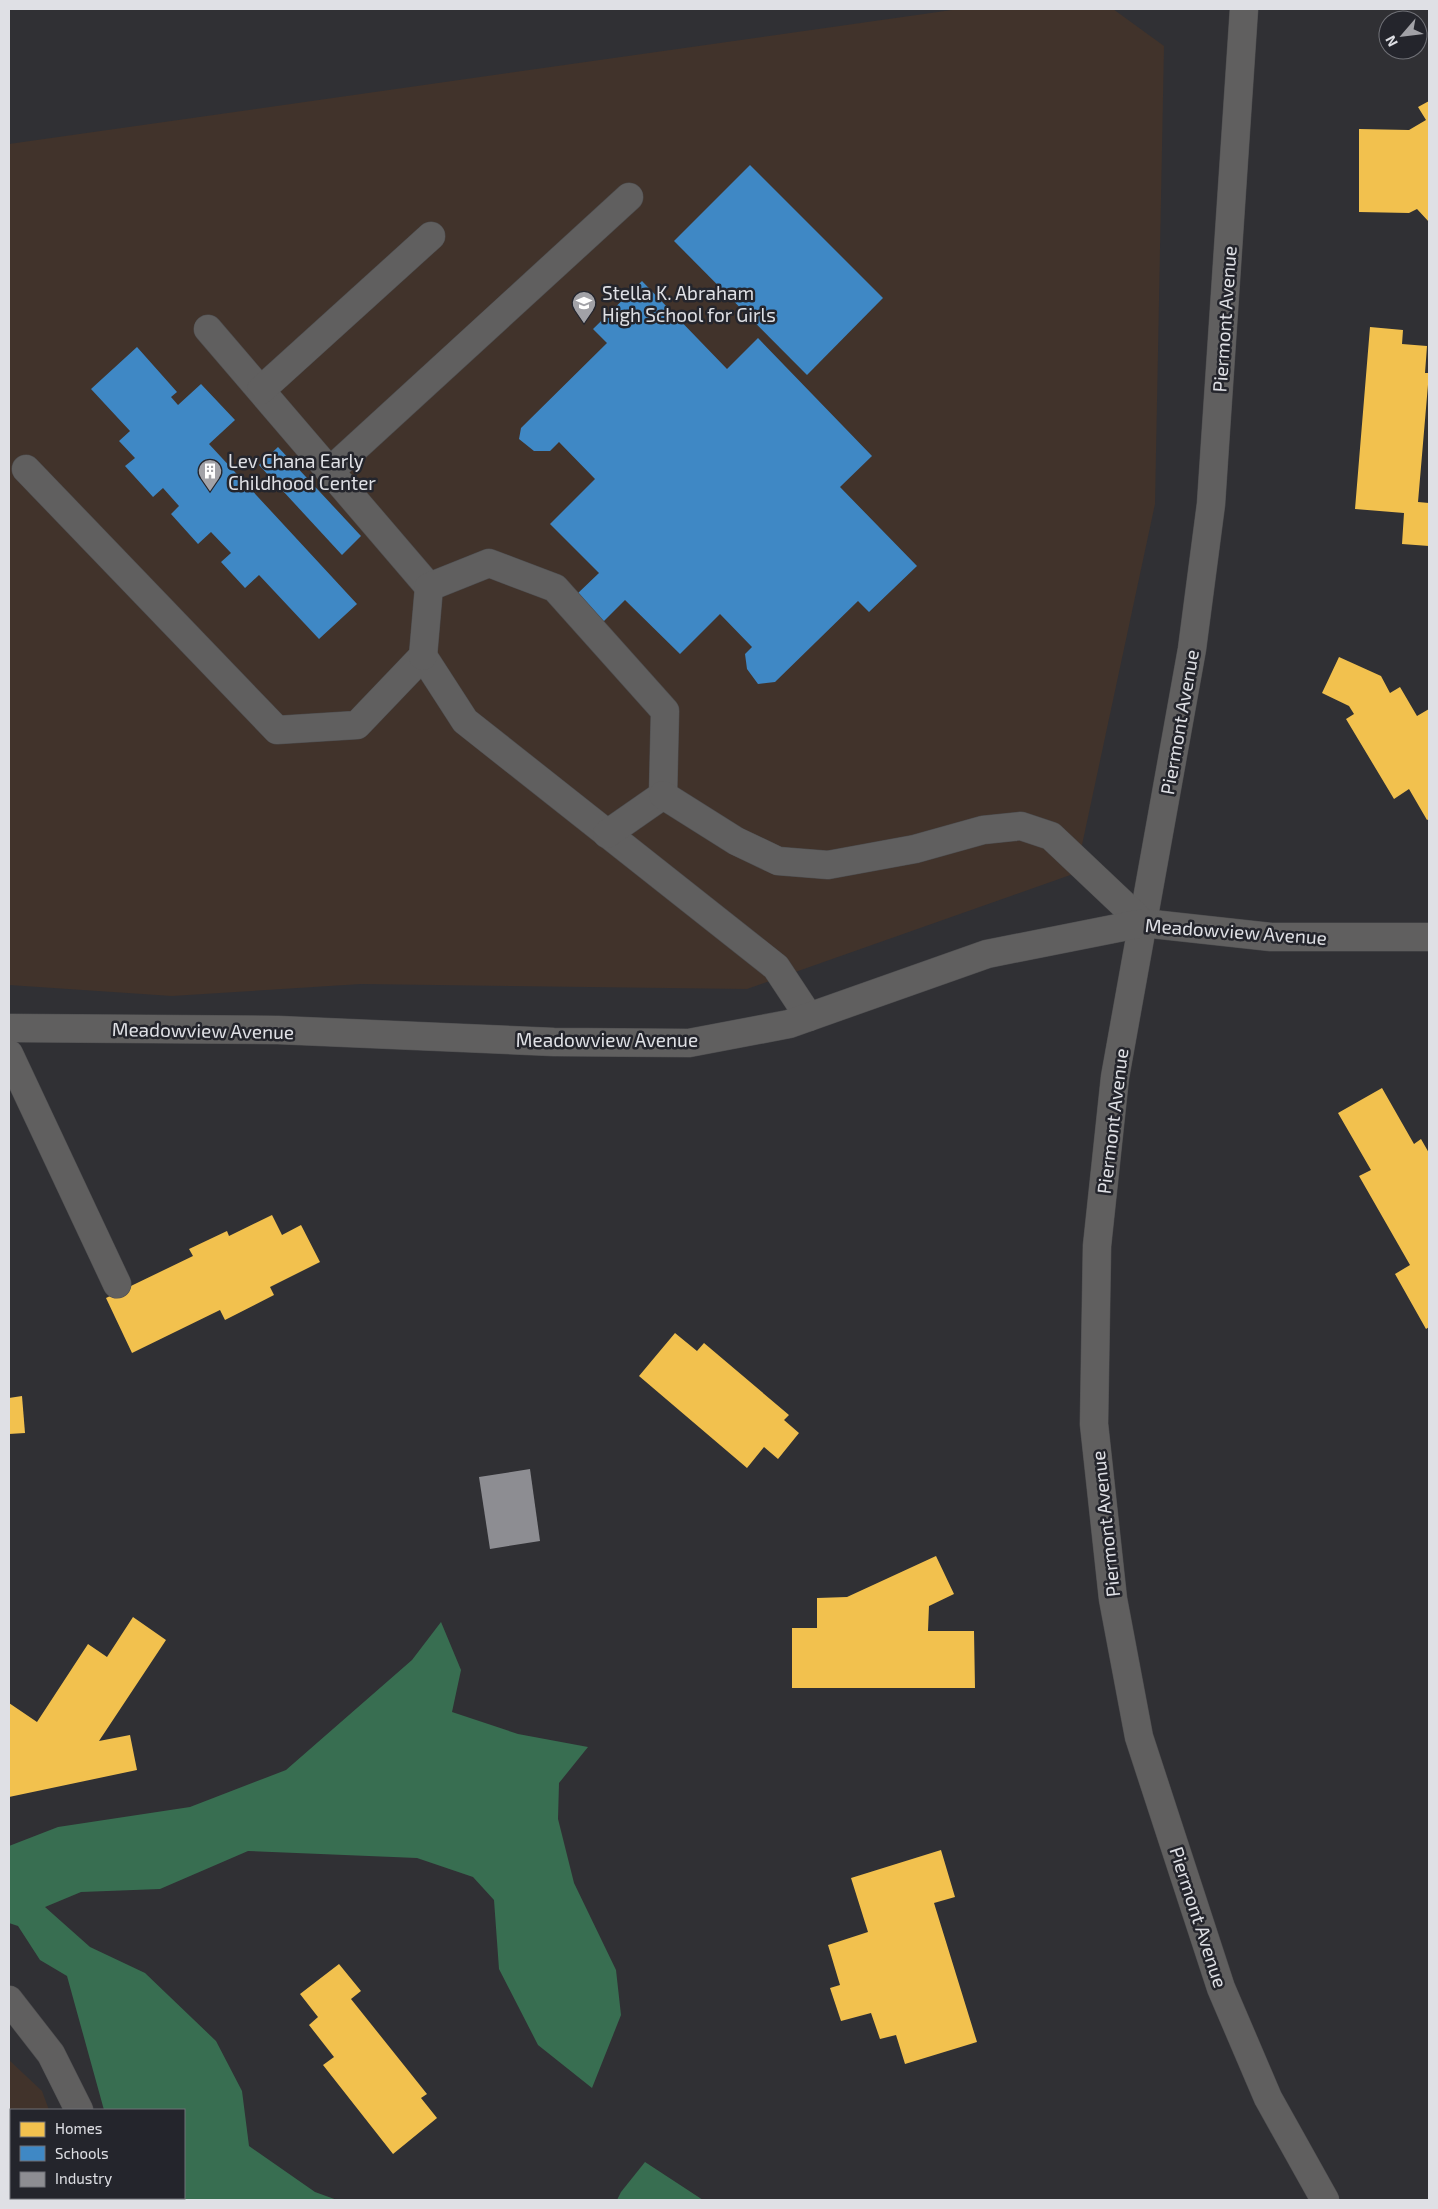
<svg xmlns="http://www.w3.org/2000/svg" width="1438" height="2209" font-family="'Exo 2',sans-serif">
	<rect width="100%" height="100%" fill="#303034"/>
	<g fill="#41332b">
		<path d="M959,9H1113L1164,46L1155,504L1076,873L747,989L361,984L172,996L9,985V144Z"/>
		<path d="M9,2060L42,2091L49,2110H11V2198H82L83,2200H9Z"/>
	</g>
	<g fill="#386e51">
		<path d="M441,1622L461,1670L452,1712L518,1734L588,1747L559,1783L558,1819L574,1883L616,1970L621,2015L592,2088L538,2045L499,1969L494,1900L473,1877L417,1858L248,1851L160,1889L81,1892L45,1907L90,1947L145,1973L216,2041L242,2091L249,2146L315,2192L337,2200H139L138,2198H184V2110H104L67,1976L40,1960L18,1926L9,1923V1846L58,1827L190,1807L286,1770L412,1660Z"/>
		<path d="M645,2162L703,2200H617L621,2192Z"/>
	</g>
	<g fill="#f2c14e">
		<path d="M1429,101V222L1417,209L1409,213L1359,212V129L1409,130L1426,120L1418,107Z"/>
		<path d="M1370,327L1403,330L1402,344L1427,346L1425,373H1429L1418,502L1429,503V546L1402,544L1404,513L1355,509Z"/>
		<path d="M1339,657L1381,676L1390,693L1400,687L1417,716L1429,709V819L1427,820L1409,789L1394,799L1346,719L1354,714L1349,706L1322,693Z"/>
		<path d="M1382,1088L1414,1144L1421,1139L1429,1153V1327L1426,1329L1395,1274L1410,1265L1359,1176L1371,1170L1338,1113Z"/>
		<path d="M272,1215L282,1235L301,1225L320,1262L270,1287L274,1295L225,1320L220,1310L132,1353L106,1298L193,1256L189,1249L227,1231L229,1236Z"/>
		<path d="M675,1333L697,1351L704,1343L789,1415L784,1420L799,1433L778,1459L764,1447L747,1468L639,1376Z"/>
		<path d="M22,1396L25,1433L9,1434V1398Z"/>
		<path d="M936,1556L954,1594L929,1606L928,1631H974L975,1688H792V1628H817V1598L847,1597Z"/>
		<path d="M133,1617L166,1640L99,1741L130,1735L137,1770L9,1797V1703L37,1722L88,1644L107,1657Z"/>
		<path d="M941,1850L955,1897L934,1903L977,2042L905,2064L896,2035L880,2039L871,2013L841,2021L830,1988L840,1985L828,1945L868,1932L851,1878Z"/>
		<path d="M339,1964L361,1991L351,1999L427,2094L421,2098L437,2118L393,2154L323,2065L334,2057L309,2025L318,2017L300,1994Z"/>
	</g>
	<g fill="#3f88c5">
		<path d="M750,165L883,298L807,375L674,241Z"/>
		<path d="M642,281L727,369L758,338L872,456L840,487L917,566L869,612L858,601L775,682L758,684L747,669L745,654L752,647L720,614L680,654L625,600L603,622L576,595L599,573L550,524L595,479L559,442L550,451H534L519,439L521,428L607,343L593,329Z"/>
		<path d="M137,347L177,392L171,397L178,405L201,384L235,420L209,444L357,604L319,639L259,575L245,588L221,562L231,553L211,532L198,544L171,514L179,506L163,488L153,497L125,466L135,458L119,441L130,431L91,389Z"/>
		<path d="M278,447L361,536L342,555L259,465Z"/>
	</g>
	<path fill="#8d8d92" d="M530,1469L540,1541L490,1549L479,1477Z"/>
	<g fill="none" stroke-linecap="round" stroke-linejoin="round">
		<g stroke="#4d4d4f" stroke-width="29">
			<g id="minor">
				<path d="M1244,9L1211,504L1192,649L1115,1077L1097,1246L1094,1424L1113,1599L1139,1737L1221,1988L1268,2098L1325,2200"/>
				<path d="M208,329L429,587"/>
				<path d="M261,390L431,236"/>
				<path d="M26,469L277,730L357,725L423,656L465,721L776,967L809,1017"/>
				<path d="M330,471L629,197"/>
				<path d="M423,656L429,587L489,563L555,588L665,711L663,795L607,834"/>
				<path d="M663,795L736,841L778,861L828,865L915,849L983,830L1021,826L1051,836L1143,923"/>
				<path d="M9,1028L278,1030L554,1042L689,1043L789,1024L987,954L1143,923L1271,937H1429"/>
				<path d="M9,1054L117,1284"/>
				<path d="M9,2000L51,2054L79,2110"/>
				<path d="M117,2198L118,2200"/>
				<path d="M44,2200L46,2198"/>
			</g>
		</g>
		<use href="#minor" stroke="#605f5f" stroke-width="28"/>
	</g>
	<defs>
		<g id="school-pin" transform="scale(1.25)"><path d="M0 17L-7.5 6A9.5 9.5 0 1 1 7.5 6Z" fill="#a2a2a7" stroke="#24252c"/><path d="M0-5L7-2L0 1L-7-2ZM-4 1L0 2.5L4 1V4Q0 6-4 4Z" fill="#fff"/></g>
		<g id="building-pin" transform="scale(1.25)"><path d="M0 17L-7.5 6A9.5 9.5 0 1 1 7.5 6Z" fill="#a2a2a7" stroke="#24252c"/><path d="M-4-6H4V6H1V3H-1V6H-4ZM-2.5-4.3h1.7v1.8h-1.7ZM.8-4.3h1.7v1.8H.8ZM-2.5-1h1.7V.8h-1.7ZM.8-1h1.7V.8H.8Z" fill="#fff"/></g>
	</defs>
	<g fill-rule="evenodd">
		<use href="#school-pin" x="584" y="303"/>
		<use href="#building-pin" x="210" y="471"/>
	</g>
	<g text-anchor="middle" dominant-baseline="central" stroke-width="5" stroke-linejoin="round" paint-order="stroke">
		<g font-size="19" fill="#dfe0e5" stroke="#24252c" text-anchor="start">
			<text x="602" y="292">Stella K. Abraham<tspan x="602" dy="22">High School for Girls</tspan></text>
			<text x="228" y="460">Lev Chana Early<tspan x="228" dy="22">Childhood Center</tspan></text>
		</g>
		<g font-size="19" fill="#dfe0e5" stroke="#24252c">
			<text transform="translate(1224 319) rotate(-86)">Piermont Avenue</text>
			<text transform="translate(1179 722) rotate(-80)">Piermont Avenue</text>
			<text transform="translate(1236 931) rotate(4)">Meadowview Avenue</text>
			<text transform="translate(203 1030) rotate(1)">Meadowview Avenue</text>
			<text x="607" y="1039">Meadowview Avenue</text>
			<text transform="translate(1112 1121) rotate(-83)">Piermont Avenue</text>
			<text transform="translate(1105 1524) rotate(-96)">Piermont Avenue</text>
			<text transform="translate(1199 1917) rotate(72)">Piermont Avenue</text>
		</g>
	</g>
	<rect width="1438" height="2209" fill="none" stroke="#dfe0e5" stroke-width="20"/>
	<rect x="10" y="2109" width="175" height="90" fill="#24252c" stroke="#6f7076"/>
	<rect x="20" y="2122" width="25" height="15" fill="#f2c14e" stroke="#6f7076"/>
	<text x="55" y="2134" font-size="15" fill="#dfe0e5">Homes</text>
	<rect x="20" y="2146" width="25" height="15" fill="#3f88c5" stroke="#6f7076"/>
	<text x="55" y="2159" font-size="15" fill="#dfe0e5">Schools</text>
	<rect x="20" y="2172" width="25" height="15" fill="#8d8d92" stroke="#6f7076"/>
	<text x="55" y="2184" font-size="15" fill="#dfe0e5">Industry</text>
	<g transform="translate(1403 35) rotate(242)"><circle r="24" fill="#24252c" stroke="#6f7076"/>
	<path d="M0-4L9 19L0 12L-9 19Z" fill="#a2a2a7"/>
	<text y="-8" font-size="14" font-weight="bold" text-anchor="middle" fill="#dfe0e5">N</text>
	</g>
</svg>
